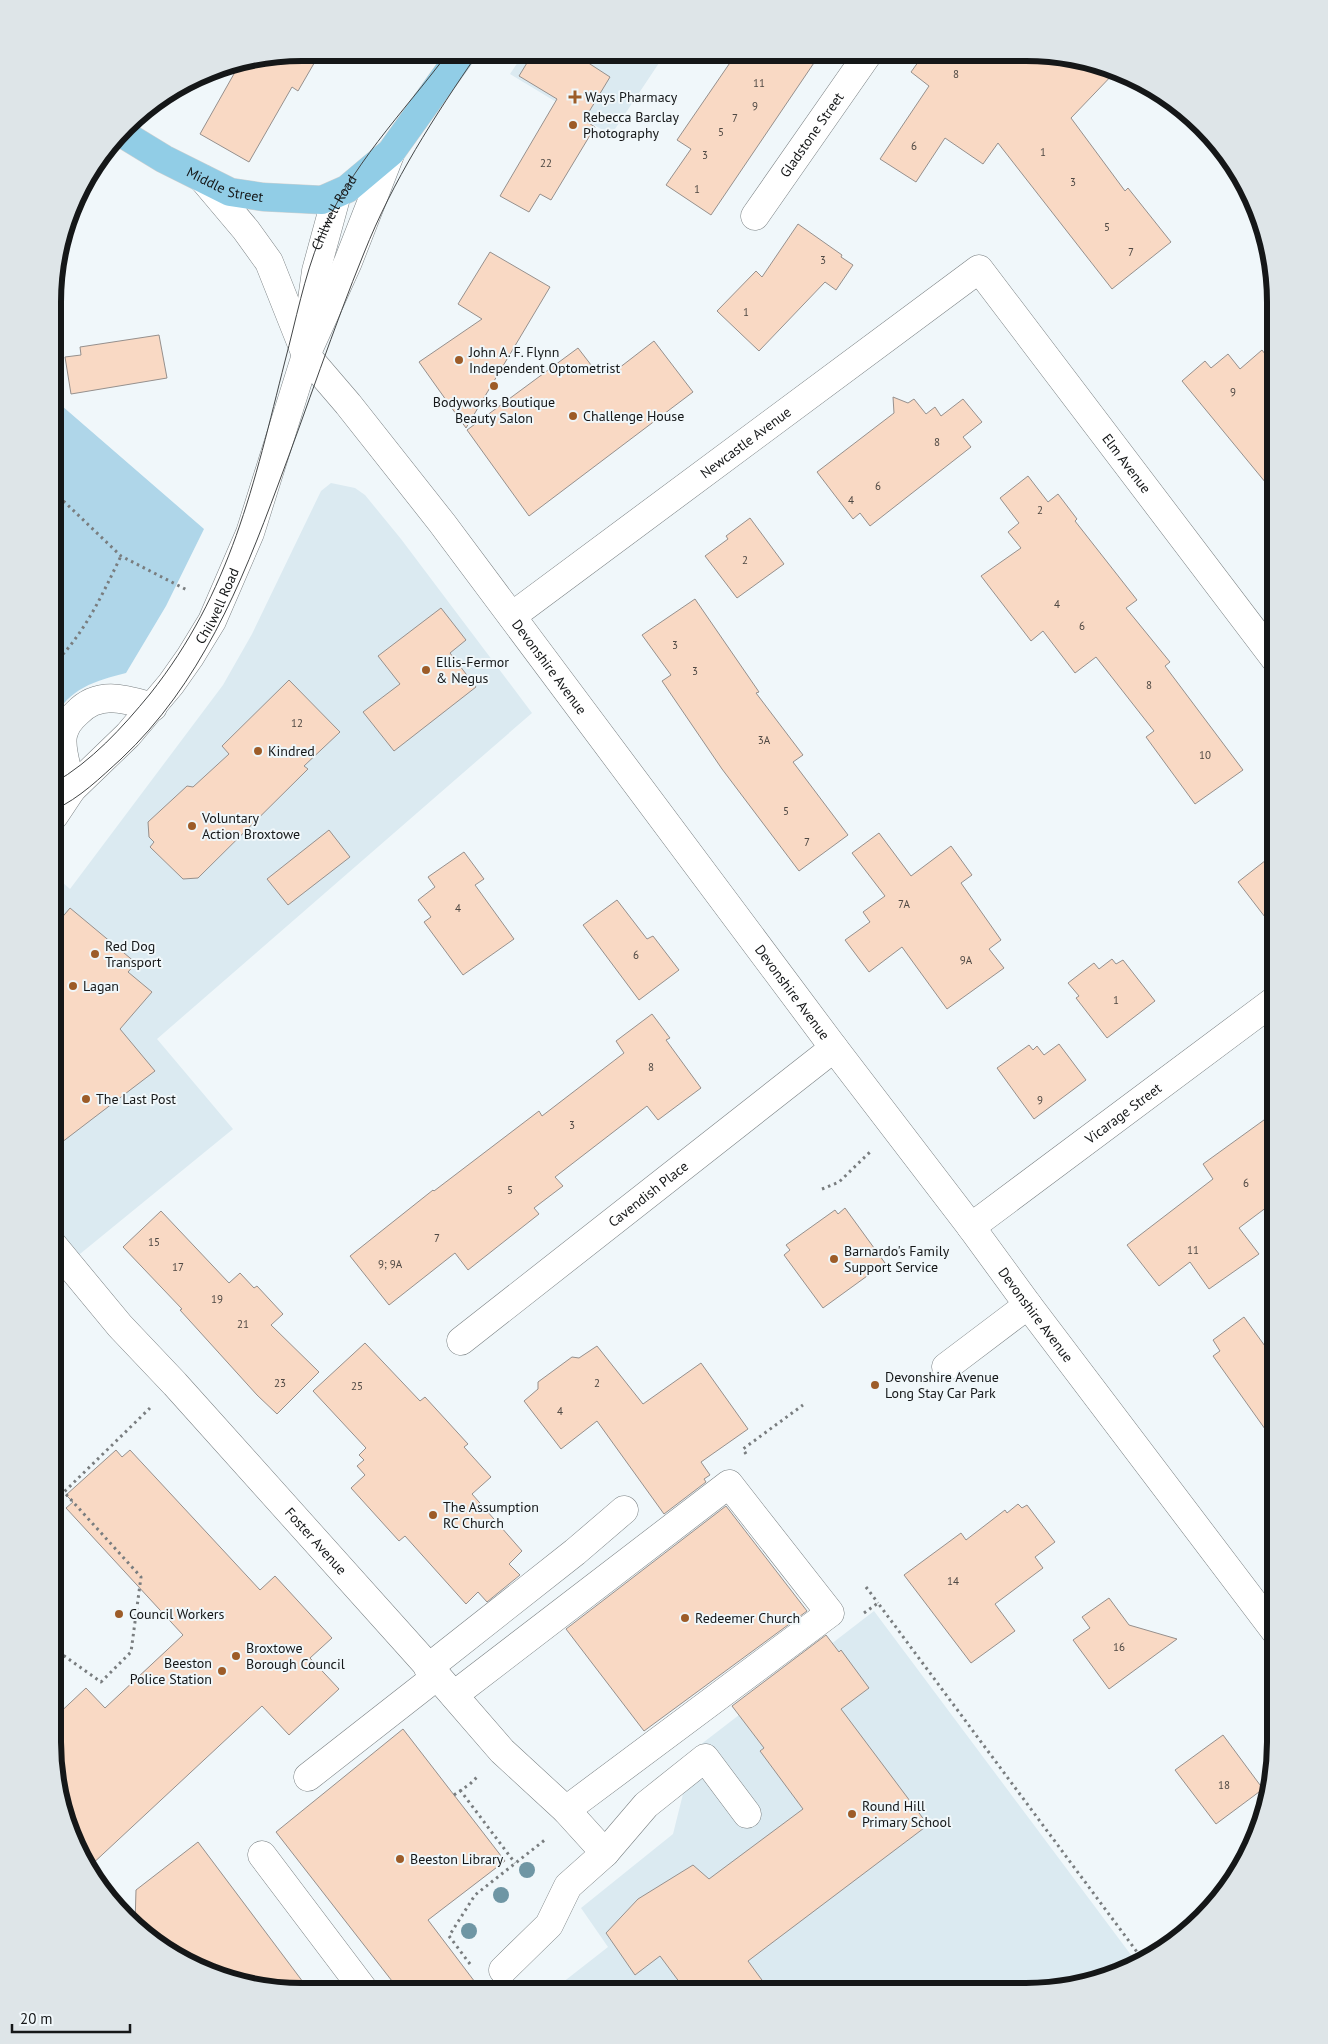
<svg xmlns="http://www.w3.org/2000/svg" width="1328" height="2044" font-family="'PT Sans',sans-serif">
	<rect width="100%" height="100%" fill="#f0f7fa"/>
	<g fill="#dbeaf1">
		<path d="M524,53L665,54L611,135L510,74Z"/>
		<path d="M331,483L355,488L365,495L401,539L532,713L157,1039L233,1129L53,1276L54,875L70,889L223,685L252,634L321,491Z"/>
		<path d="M874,1611L1137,1963L1122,1972L1026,1991L553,1990L608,1947L581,1908L673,1834L683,1794L694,1784L678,1762Z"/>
	</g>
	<path fill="#afd6e9" d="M54,399L204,529L166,606L126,673C95,681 69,688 54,719Z"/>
	<g fill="#f9d9c4" stroke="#96908d">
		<path d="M302,52L320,53L298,91L292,87L249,162L200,134L239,65Z"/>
		<path d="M533,53H573L610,77L584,120L595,127L551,200L540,194L529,212L500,196L557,99L519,76Z"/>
		<path d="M736,54H820L711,215L666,185L691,149L677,140Z"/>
		<path d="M924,54L1059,55L1117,70L1071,118L1125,191L1128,188L1171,242L1112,289L998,143L983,164L945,138L916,182L880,159L929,86L911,72Z"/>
		<path d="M798,224L842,255L841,257L853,265L836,290L825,282L759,351L717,311L756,271L762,277Z"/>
		<path d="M490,252L550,287L466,428L419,362L482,319L458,304Z"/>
		<path d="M159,335L167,378L71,394L65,357L81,355L80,347Z"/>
		<path d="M654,341L693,392L529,516L467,430L578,348L598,374L605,368L610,375Z"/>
		<path d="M1262,350L1275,367V494L1182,381L1205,361L1211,368L1228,354L1240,369Z"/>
		<path d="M893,397L908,403L914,399L926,414L935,407L941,416L963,399L982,422L963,437L971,447L870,526L860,513L853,519L817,472L894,413Z"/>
		<path d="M1028,476L1048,502L1058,494L1077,519L1075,521L1137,600L1126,608L1170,662L1165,666L1243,770L1195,804L1146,737L1154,731L1096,657L1075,673L1043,631L1031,641L981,576L1021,548L1008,532L1019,523L1000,498Z"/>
		<path d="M750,518L784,564L737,598L705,556L728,539L726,536Z"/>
		<path d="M695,599L759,692L756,693L803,755L793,762L848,835L799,871L722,769L662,681L671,675L642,635Z"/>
		<path d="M441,608L466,640L450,653L476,687L394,751L363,712L400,684L378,656Z"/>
		<path d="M289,680L340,732L304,766L308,769L198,878L183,879L150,847L154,842L149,837L148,822L187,786L193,787L229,754L222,746Z"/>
		<path d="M329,830L350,857L288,905L267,879Z"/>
		<path d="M879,833L911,876L951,846L972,875L961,883L1001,940L989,949L1004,968L947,1009L902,947L869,972L845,940L870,922L863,912L885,896L852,853Z"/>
		<path d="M464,852L484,879L475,885L514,939L463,975L424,922L431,917L418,900L435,887L428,877Z"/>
		<path d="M1275,853V930L1238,882Z"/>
		<path d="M617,900L647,939L653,936L679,970L639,1000L583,925Z"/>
		<path d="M70,908L136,963L128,972L152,992L120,1029L155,1071L53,1149L54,927Z"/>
		<path d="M1112,959L1116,964L1123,960L1155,1001L1107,1038L1076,998L1079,996L1068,983L1094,963L1099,969Z"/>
		<path d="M652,1014L670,1038L666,1040L701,1088L658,1120L647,1106L555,1177L563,1186L534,1208L539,1214L468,1270L455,1253L389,1305L350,1256L433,1190L434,1191L539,1111L542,1116L624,1053L616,1041Z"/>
		<path d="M1059,1044L1086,1080L1034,1119L997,1068L1029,1045L1033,1050L1037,1046L1044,1055Z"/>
		<path d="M1275,1112V1201L1239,1228L1259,1254L1209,1289L1190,1262L1159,1286L1127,1245L1213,1179L1203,1164Z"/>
		<path d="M845,1208L885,1263L823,1308L784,1255L790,1250L786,1245L835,1210L838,1214Z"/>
		<path d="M161,1211L229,1283L240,1273L254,1288L257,1286L283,1314L271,1325L319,1372L277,1414L257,1395L180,1310L182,1309L123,1247Z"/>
		<path d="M1244,1317L1275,1360V1443L1213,1356L1220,1351L1213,1340Z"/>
		<path d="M365,1343L420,1401L425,1397L468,1444L464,1447L491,1477L472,1494L522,1551L509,1564L520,1575L487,1602L478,1592L466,1604L405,1536L399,1541L351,1488L365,1475L357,1466L364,1460L359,1455L366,1448L313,1391Z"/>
		<path d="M597,1346L643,1404L701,1363L748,1429L701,1462L710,1475L704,1479L706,1482L664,1514L597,1421L561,1449L524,1401L538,1389V1382L572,1357L579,1358Z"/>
		<path d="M116,1450L122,1457L130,1450L260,1590L275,1576L332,1638L310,1658L339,1689L289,1735L262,1706L89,1867L72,1838L52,1742L53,1719L86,1688L105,1708L183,1635L66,1508L73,1502L66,1495Z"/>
		<path d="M1018,1504L1022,1508L1027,1505L1055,1542L1035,1557L1043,1568L995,1604L1015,1631L971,1663L904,1575L961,1533L966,1540L1005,1510L1007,1513Z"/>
		<path d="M726,1506L807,1611L644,1731L566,1629Z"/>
		<path d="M1109,1598L1129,1625L1177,1639L1109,1689L1073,1640L1090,1628L1082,1617Z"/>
		<path d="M826,1635L839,1652L841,1650L869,1688L841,1709L928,1825L748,1961L770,1991H686L660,1956L635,1975L606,1933L638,1899L693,1865L709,1879L803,1809L760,1751L764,1748L732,1706Z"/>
		<path d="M403,1729L505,1861L428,1920L481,1990H399L276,1832Z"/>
		<path d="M1223,1735L1263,1789L1216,1824L1175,1770Z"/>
		<path d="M198,1842L309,1990L270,1989L207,1973L150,1940L135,1924L136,1890Z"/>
	</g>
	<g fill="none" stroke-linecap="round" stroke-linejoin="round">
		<g stroke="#7a8083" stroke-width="29">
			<g id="minor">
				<path id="s1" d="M203,179L246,230L269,262L306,355L348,404L442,523L834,1048L971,1227L1028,1305L1275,1631"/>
				<path id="s2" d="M755,216L868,54"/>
				<path d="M308,329L316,271L337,194"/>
				<path id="s3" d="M512,616L979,269L1275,659"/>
				<path d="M72,789C69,773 60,751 63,735C65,726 70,719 77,713C99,690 125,699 153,707"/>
				<path id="s4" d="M54,816L72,789L128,735L171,684L190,657L212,621L250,533L306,355L348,262L391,152"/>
				<path id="s5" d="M971,1227L1275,1000"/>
				<path id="s6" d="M53,1245L120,1326L175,1384L437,1676L502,1751L566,1810L605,1853L568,1886L549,1925L503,1970"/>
				<path id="s7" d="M461,1341L834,1048"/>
				<path d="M946,1367L1028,1305"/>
				<path d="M428,1668L575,1552L624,1510"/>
				<path d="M454,1695L729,1484L830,1613L566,1810"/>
				<path d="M308,1777L437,1676"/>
				<path d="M605,1853L646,1805L705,1758L747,1814"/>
				<path d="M262,1855L364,1990"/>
			</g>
		</g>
		<g stroke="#d0d1d1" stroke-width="29">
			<g id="major">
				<path id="s8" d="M123,134L164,159L230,192L263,197L322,200L347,189L391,152L462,53"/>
			</g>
		</g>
		<g stroke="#797d7f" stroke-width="3" stroke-dasharray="2.5 4" stroke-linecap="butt">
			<path d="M54,492L121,556L187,590"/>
			<path d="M54,664C86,631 101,597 121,556"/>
			<path d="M822,1189L839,1182L870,1152"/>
			<path d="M746,1454L743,1449L803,1405"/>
			<path d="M866,1587L878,1603"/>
			<path d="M864,1613L878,1603L1143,1960"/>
			<path d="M53,1648L101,1682L131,1652L141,1577L64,1492L150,1408"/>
			<path d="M460,1790L515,1863"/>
			<path d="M454,1795L470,1784L479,1775"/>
			<path d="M470,1964L449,1936L475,1895L546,1839"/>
		</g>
		<use href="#minor" stroke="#fff" stroke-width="28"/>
		<use href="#major" stroke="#91cde6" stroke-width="28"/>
		<g stroke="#434647" stroke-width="1">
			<path id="s9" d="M54,783C92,761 122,728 150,694C231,592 254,484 285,361C296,320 304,277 320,238C349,167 403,113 448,53"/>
			<path d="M54,810C80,798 100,778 121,759C200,685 241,585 278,485C307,408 333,329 364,253C393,180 434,117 478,53"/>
		</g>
	</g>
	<g fill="#6f96a4">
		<circle cx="527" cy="1870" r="8"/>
		<circle cx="501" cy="1895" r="8"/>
		<circle cx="469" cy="1931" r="8"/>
	</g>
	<g fill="#9d5c28" stroke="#f0f7fa" stroke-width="2">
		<path d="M572.5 89.5h5v5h5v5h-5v5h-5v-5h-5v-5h5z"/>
		<circle cx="573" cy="125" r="5"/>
		<circle cx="459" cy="360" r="5"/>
		<circle cx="494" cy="386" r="5"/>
		<circle cx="573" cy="416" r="5"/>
		<circle cx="426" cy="670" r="5"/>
		<circle cx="258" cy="751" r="5"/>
		<circle cx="192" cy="826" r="5"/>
		<circle cx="95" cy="954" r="5"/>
		<circle cx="73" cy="986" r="5"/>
		<circle cx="86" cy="1099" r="5"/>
		<circle cx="834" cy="1259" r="5"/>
		<circle cx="875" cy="1385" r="5"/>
		<circle cx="433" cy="1515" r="5"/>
		<circle cx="119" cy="1614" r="5"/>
		<circle cx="685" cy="1618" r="5"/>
		<circle cx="236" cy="1656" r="5"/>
		<circle cx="222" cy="1671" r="5"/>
		<circle cx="852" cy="1814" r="5"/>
		<circle cx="400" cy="1859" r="5"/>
	</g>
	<g text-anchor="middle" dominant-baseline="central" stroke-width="4" stroke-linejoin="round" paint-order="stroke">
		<g font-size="11" fill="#4e4843">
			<text x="956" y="74">8</text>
			<text x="759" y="83">11</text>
			<text x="755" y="106">9</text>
			<text x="735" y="118">7</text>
			<text x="721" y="132">5</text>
			<text x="914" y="146">6</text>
			<text x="1043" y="152">1</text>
			<text x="705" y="155">3</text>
			<text x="546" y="163">22</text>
			<text x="1073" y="182">3</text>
			<text x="697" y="189">1</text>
			<text x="1107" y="227">5</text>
			<text x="1131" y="252">7</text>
			<text x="823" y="260">3</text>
			<text x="746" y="312">1</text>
			<text x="1233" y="392">9</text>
			<text x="937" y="442">8</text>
			<text x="878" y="486">6</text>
			<text x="851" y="500">4</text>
			<text x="1040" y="510">2</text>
			<text x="745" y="560">2</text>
			<text x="1057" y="604">4</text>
			<text x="1082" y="626">6</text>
			<text x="675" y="645">3</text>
			<text x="695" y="671">3</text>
			<text x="1149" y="685">8</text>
			<text x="297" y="723">12</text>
			<text x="764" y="740">3A</text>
			<text x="1205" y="755">10</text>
			<text x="786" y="811">5</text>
			<text x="807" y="842">7</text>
			<text x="904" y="904">7A</text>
			<text x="458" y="908">4</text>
			<text x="636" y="955">6</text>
			<text x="966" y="960">9A</text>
			<text x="1116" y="1000">1</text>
			<text x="651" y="1067">8</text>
			<text x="1040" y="1100">9</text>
			<text x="572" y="1125">3</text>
			<text x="1246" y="1183">6</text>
			<text x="510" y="1190">5</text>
			<text x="437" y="1238">7</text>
			<text x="154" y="1242">15</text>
			<text x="1193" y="1250">11</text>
			<text x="390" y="1264">9; 9A</text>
			<text x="178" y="1267">17</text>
			<text x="217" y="1299">19</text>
			<text x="243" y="1324">21</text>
			<text x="280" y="1383">23</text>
			<text x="597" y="1383">2</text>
			<text x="357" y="1386">25</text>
			<text x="560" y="1411">4</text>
			<text x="953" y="1581">14</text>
			<text x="1119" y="1647">16</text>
			<text x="1224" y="1785">18</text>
		</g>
		<g font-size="14" fill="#151718" stroke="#f0f7fa" text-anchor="start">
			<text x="585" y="97">Ways Pharmacy</text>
			<text x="583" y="117">Rebecca Barclay<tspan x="583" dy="16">Photography</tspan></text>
			<text x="469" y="352">John A. F. Flynn<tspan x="469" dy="16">Independent Optometrist</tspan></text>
			<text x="494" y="402" text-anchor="middle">Bodyworks Boutique<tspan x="494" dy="16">Beauty Salon</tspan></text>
			<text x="583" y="416">Challenge House</text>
			<text x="436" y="662">Ellis-Fermor<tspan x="436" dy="16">&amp; Negus</tspan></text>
			<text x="268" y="751">Kindred</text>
			<text x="202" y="818">Voluntary<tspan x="202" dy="16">Action Broxtowe</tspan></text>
			<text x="105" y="946">Red Dog<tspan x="105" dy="16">Transport</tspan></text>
			<text x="83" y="986">Lagan</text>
			<text x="96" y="1099">The Last Post</text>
			<text x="844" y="1251">Barnardo's Family<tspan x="844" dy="16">Support Service</tspan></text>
			<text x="885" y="1377">Devonshire Avenue<tspan x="885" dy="16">Long Stay Car Park</tspan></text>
			<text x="443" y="1507">The Assumption<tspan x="443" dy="16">RC Church</tspan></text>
			<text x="129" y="1614">Council Workers</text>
			<text x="695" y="1618">Redeemer Church</text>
			<text x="246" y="1648">Broxtowe<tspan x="246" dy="16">Borough Council</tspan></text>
			<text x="212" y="1663" text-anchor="end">Beeston<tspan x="212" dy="16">Police Station</tspan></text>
			<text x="862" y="1806">Round Hill<tspan x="862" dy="16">Primary School</tspan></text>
			<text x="410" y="1859">Beeston Library</text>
		</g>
		<g font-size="14" fill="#151718" stroke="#f0f7fa">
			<text stroke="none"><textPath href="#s2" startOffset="99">Gladstone Street</textPath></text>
			<text stroke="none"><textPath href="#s8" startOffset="115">Middle Street</textPath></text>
			<text stroke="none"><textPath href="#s9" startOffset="651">Chilwell Road</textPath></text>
			<text stroke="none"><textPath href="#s3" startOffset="291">Newcastle Avenue</textPath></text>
			<text stroke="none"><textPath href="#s3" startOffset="826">Elm Avenue</textPath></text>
			<text stroke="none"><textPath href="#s4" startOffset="268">Chilwell Road</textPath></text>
			<text stroke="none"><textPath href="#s1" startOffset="602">Devonshire Avenue</textPath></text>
			<text stroke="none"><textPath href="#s1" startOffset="1008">Devonshire Avenue</textPath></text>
			<text stroke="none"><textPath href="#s5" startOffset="190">Vicarage Street</textPath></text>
			<text stroke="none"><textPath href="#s7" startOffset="238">Cavendish Place</textPath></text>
			<text stroke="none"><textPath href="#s1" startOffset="1412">Devonshire Avenue</textPath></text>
			<text stroke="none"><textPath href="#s6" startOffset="396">Foster Avenue</textPath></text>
		</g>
	</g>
	<path d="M0 0H1328V2044H0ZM302 61H1026A241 241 0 0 1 1267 302V1742A241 241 0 0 1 1026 1983H302A241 241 0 0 1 61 1742V302A241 241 0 0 1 302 61Z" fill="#dee5e8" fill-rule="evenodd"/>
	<path fill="none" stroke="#151718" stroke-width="6" d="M302 61H1026A241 241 0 0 1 1267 302V1742A241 241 0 0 1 1026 1983H302A241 241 0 0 1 61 1742V302A241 241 0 0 1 302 61Z"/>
	<path d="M12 2024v8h118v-8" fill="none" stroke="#151718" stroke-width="2.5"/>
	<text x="20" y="2024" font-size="15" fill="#151718" stroke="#f0f7fa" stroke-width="4" paint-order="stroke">20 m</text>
</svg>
